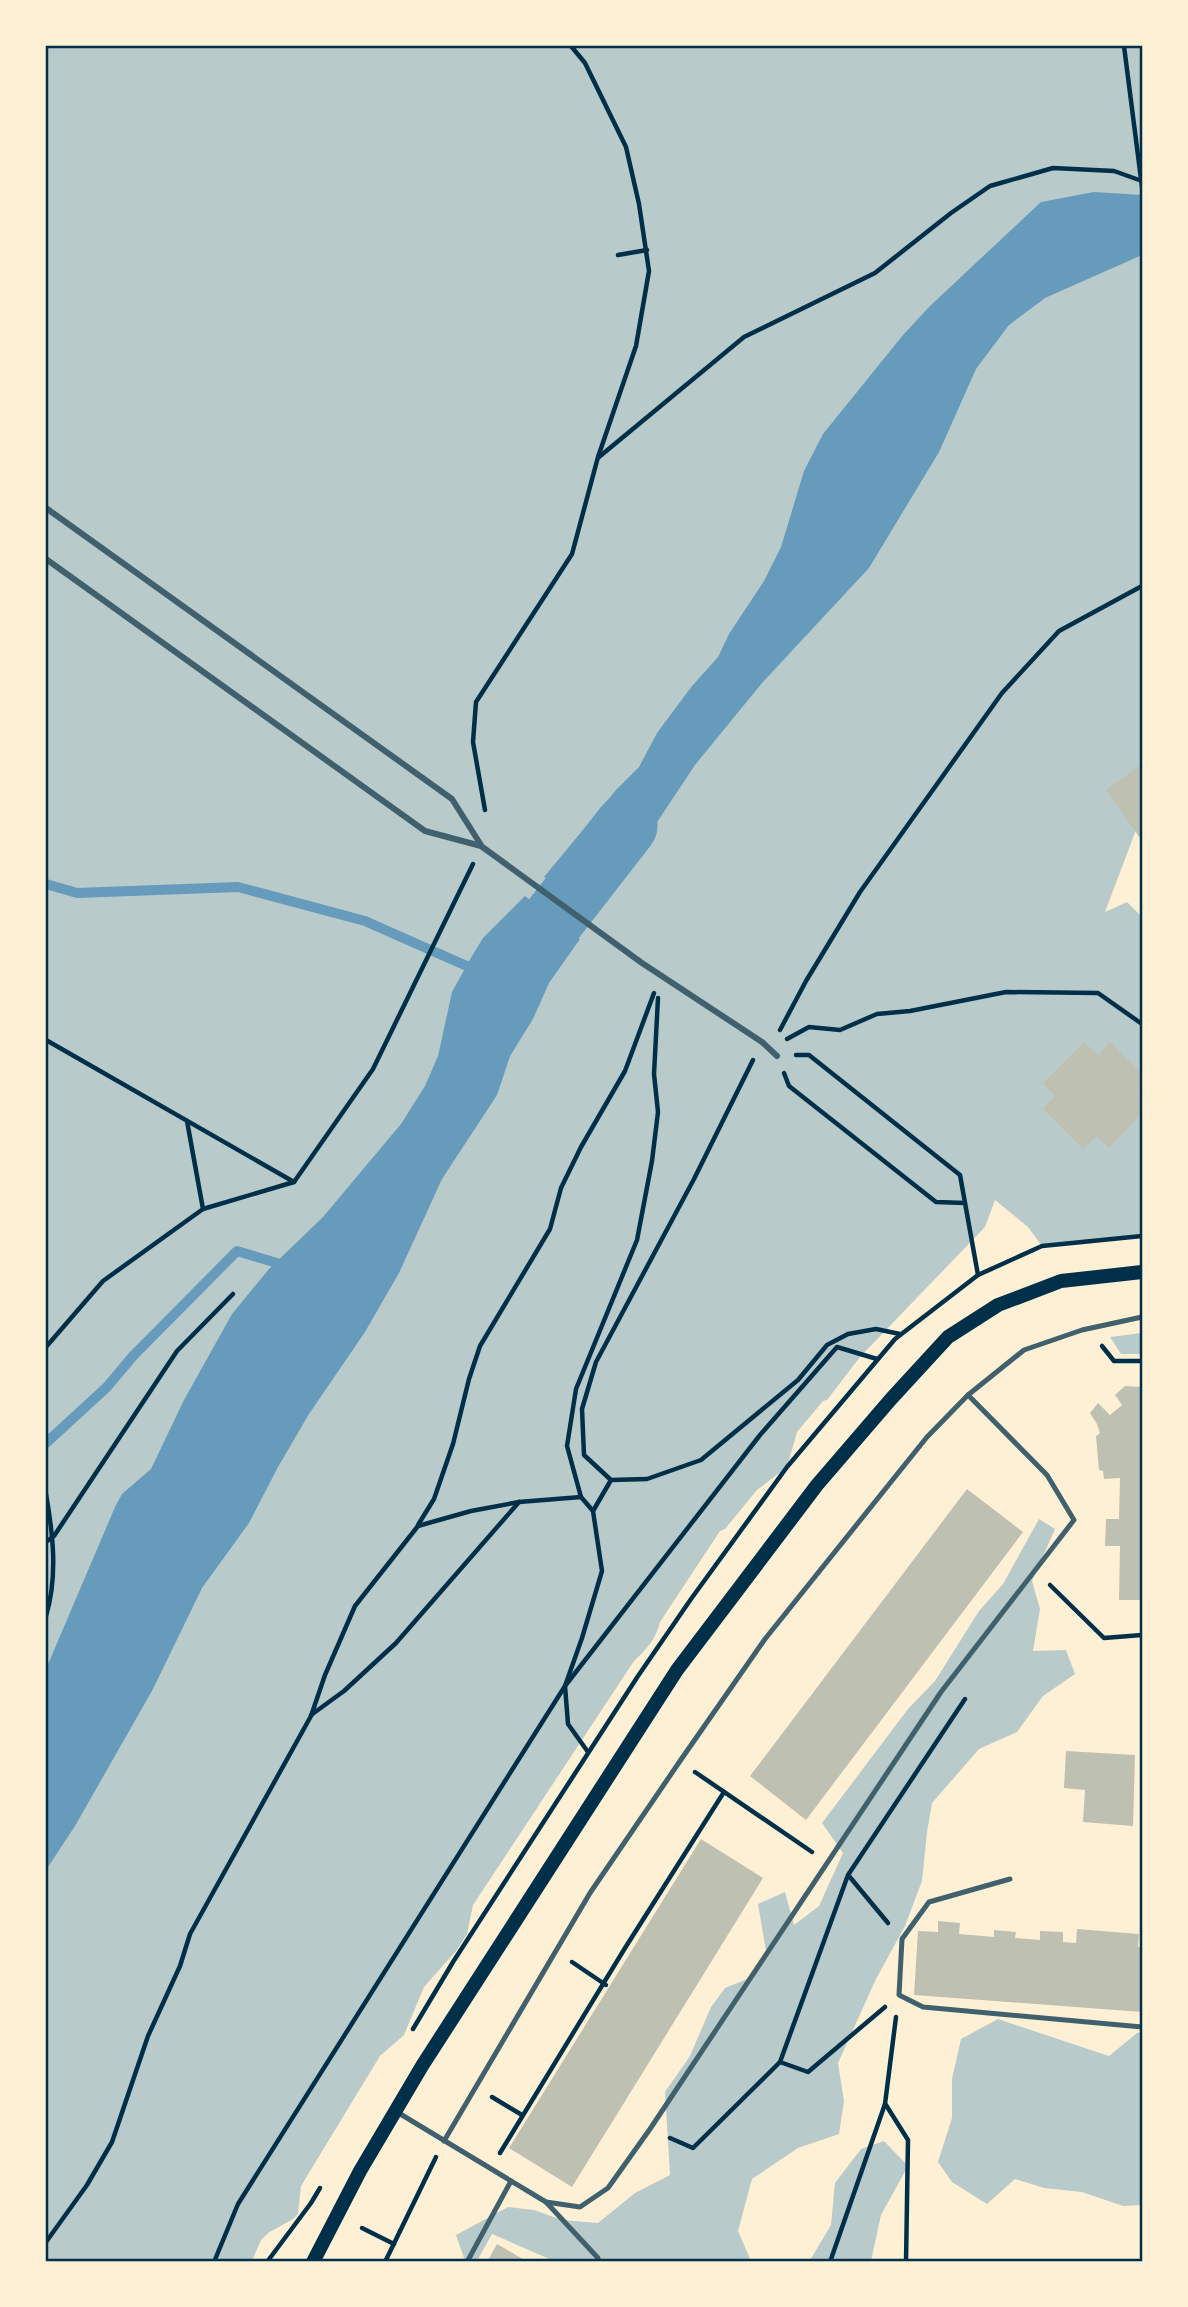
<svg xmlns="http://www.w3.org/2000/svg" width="1188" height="2307" font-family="Literata,serif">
	<rect width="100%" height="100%" fill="#fdf0d5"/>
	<g fill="#b9caca">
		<path d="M46,46H1142V814L1105,912L1127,902L1142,917V1236L1042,1246L1028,1227L995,1200L985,1227L860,1357L827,1400L823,1401L797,1432L787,1467L757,1490L725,1529L720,1531L660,1622C656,1639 646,1650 634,1661L473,1905L467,1934L456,1951L424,1987L404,2035L380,2056L301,2186L298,2214L293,2219L268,2233L261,2240L252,2261L46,2262Z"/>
		<path d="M1142,1333V1354H1121L1110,1337Z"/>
		<path d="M1039,1519L1055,1529L1032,1581L1040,1609L1033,1651L1066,1650L1075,1674L1043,1696L1017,1732L979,1749L932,1803L927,1832L922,1881L905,1926L876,1979L838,2063L844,2101L839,2134L798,2148L752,2179L738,2231L751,2261H554L492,2234L477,2261H465L456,2235L508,2207L534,2210L562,2220L598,2223L635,2193L670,2175L665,2092L690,2056L711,2007L725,1988L747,1979L766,1951L758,1904L785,1892L794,1925L819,1906L843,1853L822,1823L908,1709L935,1681L979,1611L1003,1584Z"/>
		<path d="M998,2019L1109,2056L1137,2033L1142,2032V2205L1123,2206L1082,2192L1044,2188L1015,2179L987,2204L952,2182L938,2162L952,2118V2079L961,2039Z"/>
		<path d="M884,2141L908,2166L881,2215L871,2261L809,2262L831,2225L835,2183L861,2149Z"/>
	</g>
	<g fill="#669bbc">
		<path d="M1094,192L1142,195V255L1045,298L1009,325L976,369L939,452L869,568L762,683L695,765L598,911L544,877L616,790L639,767L657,733L692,686L718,657L729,634L764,581L781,547L804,471L823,434L903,335L930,306L1041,202Z"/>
		<path d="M525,896L580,939L549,983L533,1019L510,1056L497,1095L442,1179L399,1273L365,1332L309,1414L278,1467L249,1523L202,1588L153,1689L75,1826L46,1870V1669L115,1507L122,1494L151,1469L184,1400L232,1314L269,1269L323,1217L401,1124L425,1086L438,1056L452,992L472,956L483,938Z"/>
	</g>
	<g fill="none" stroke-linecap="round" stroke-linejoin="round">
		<g stroke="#669bbc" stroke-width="10">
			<path d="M46,884L77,893L238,887L365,921L478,971"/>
			<path d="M46,1443L107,1387L133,1356L237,1251L290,1267"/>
		</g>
		<path stroke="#669bbc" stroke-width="63" d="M501,987L626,826"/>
	</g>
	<g fill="#bec0b2">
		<path d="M1142,764V836L1140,838L1106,790Z"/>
		<path d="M1084,1042L1098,1055L1110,1042L1142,1074V1091L1138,1095L1142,1099V1113L1109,1148L1097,1136L1083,1149L1043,1109L1055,1096L1043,1083Z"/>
		<path d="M1125,1386L1142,1387V1600H1119L1120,1546H1105L1106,1519H1119L1120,1478L1104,1479L1103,1471L1099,1470L1096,1436L1100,1433L1097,1424L1090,1413L1098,1403L1110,1415L1122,1405L1115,1395Z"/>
		<path d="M967,1489L1023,1532L806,1820L750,1776Z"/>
		<path d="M1066,1751L1135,1755L1133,1826L1083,1822L1085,1790L1064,1788Z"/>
		<path d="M701,1839L763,1878L572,2187L509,2148Z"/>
		<path d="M938,1921L960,1923L959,1934L994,1937V1930L1016,1932L1015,1938L1040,1940V1931L1063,1932V1942L1076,1943L1077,1929L1139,1934L1138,1947L1142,1948V2012L914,1995L918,1931L938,1932Z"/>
		<path d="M497,2244L528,2262H487Z"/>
	</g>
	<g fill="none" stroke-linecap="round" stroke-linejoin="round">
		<g stroke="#003049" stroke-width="4.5">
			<path d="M1124,46L1142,187"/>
			<path d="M618,255L647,250"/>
			<path d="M599,457L744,337L875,273L951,213L990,186L1053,168L1114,171L1142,181"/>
			<path d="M485,810L473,742L476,702L572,554L598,457L636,346L649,271L639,204L626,147L585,63L571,46"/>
			<path d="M780,1030L806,981L860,892L1002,693L1059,631L1142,586"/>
			<path d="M787,1039L809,1027L840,1030L877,1014L910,1011L1006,992L1098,993L1142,1024"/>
			<path d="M46,1040L294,1182"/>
			<path d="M796,1055H809L960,1175L978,1275"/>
			<path d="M753,1060L694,1179L596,1362L582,1409L584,1455L611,1480L647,1479L701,1460L798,1380L827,1345L848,1334L876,1329L900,1334"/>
			<path d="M784,1073L789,1086L936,1202L965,1203"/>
			<path d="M187,1121L203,1209"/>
			<path d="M1102,1346L1114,1361H1142"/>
			<path d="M46,1347L103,1281L203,1209L294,1182L373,1069L473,864"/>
			<path d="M46,1494C53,1534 58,1576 46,1616"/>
			<path d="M581,1497L567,1446L576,1389L637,1240L652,1161L658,1112L654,1074L658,998"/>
			<path d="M593,1511L611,1480"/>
			<path d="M418,1525L434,1499L453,1444L469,1379L480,1346L550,1229L561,1188L581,1147L625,1071L654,993"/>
			<path d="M46,1542L54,1536L177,1351L233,1294"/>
			<path d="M1050,1585L1104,1638L1142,1635"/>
			<path d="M311,1715L344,1691L396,1643L519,1502"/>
			<path d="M695,1772L812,1852"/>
			<path d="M849,1876L888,1923"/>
			<path d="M572,1962L606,1985"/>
			<path d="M413,2029L453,1962L638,1676L691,1599L787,1467L895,1339L978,1275L1042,1246L1142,1236"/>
			<path d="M780,2062L808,2072L885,2007"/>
			<path d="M492,2097L522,2115"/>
			<path d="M886,2105L908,2140L906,2262"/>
			<path d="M670,2138L693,2148L780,2062L848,1875L965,1699"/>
			<path d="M500,2153L625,1948L724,1792"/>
			<path d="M362,2228L394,2244"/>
			<path d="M46,2242L87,2185L112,2142L148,2036L180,1966L190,1934L311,1716L325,1675L355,1606L418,1526L471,1511L519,1502L581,1497L593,1511L602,1571L582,1638L565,1686L568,1724L588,1752"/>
			<path d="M214,2262L238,2204L565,1686L760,1435L837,1347L877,1359"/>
			<path d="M267,2262L311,2203L320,2188"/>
			<path d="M385,2262L436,2157"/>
			<path d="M830,2262L885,2104L896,2017"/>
		</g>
		<g stroke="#3f606c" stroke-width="5">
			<path d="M1010,1879L929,1902L902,1939L899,1995L923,2007L1142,2027"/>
			<path d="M397,2112L546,2202L580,2207L608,2188L650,2129L941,1692L1074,1520L1047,1475L968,1395"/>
			<path d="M444,2141L590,1893L680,1761L765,1639L927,1437L968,1395L1024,1350L1082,1330L1142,1317"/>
			<path d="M546,2202L598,2258L597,2262"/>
			<path d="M467,2262L511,2181"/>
		</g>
		<g stroke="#3f606c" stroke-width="6">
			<path d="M46,508L452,799L481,845"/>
			<path d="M46,559L425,831L481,846L642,963L762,1042L777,1056"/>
		</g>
		<path stroke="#003049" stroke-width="14" d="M313,2262L360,2171L422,2066L677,1670L817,1485L891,1399L948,1337L998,1305L1061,1281L1142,1272"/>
	</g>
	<rect width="1188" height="2307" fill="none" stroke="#fdf0d5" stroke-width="94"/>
	<rect x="47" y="47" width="1094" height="2213" fill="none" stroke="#003049" stroke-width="2.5"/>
</svg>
